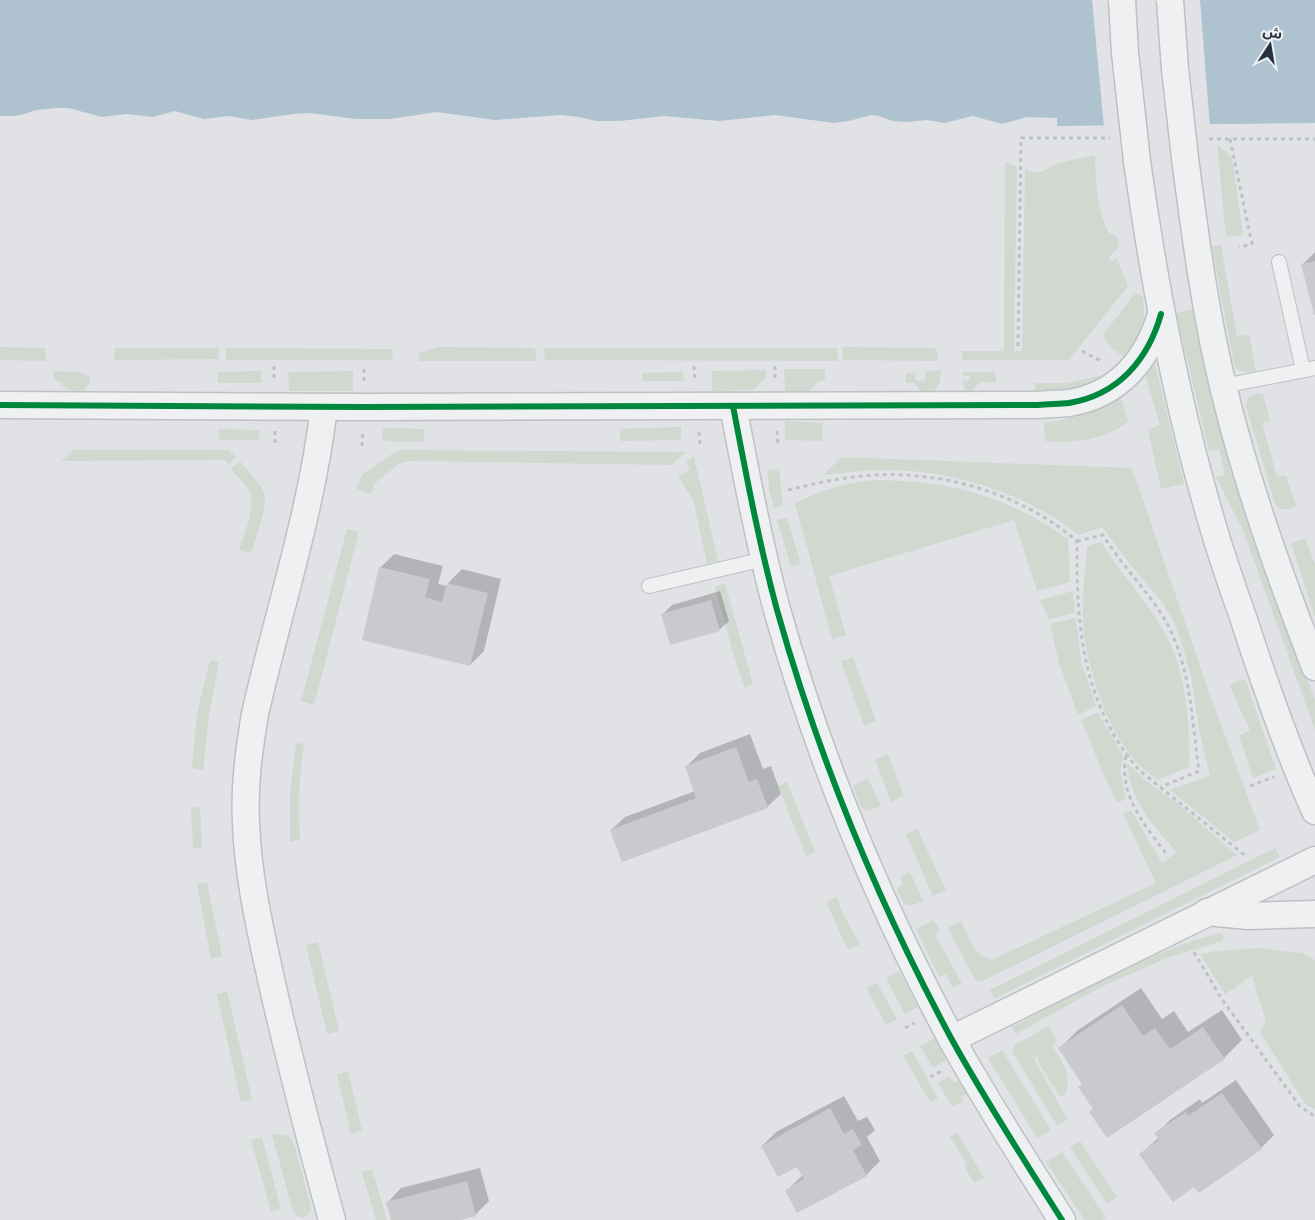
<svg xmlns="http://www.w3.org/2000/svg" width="1315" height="1220" font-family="'Fira Sans Condensed','Noto Sans Arabic',sans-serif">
	<rect width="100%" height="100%" fill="#e0e2e5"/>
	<g fill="#d1d8d0">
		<path d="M1217,144L1232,157L1243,235L1226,237Z"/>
		<path d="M1095,155C1096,182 1096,208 1109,233L1116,236L1119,243L1116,250L1109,257L1111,261L1117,258L1128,286L1069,360H963L961,351H1004L1005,162L1017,167L1014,351H1022L1025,169C1047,178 1043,167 1058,163C1070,160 1083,158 1095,155Z"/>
		<path d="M1221,245L1237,336L1249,334L1256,371C1246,373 1240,373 1234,365L1212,247Z"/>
		<path d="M1135,294L1141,295L1143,298C1146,327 1142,336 1127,360C1118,352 1104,345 1104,333Z"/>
		<path d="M1193,309L1231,472L1282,613L1315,700V730L1243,530L1216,477L1225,474L1219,449L1209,451L1176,313Z"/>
		<path d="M0,347L45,348L46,361L0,360Z"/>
		<path d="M438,347L535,348L537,361H419V353Z"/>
		<path d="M842,347L936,348L939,361L843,360Z"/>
		<path d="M115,348H219V359L114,360Z"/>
		<path d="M226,348L393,349L392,360H226Z"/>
		<path d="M543,348H837L838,361L545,360Z"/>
		<path d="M1155,364L1184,484L1161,489L1148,430L1160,425L1145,374Z"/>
		<path d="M784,369H825V380L819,381L808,391H785Z"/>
		<path d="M766,370V378L753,390L712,391V371Z"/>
		<path d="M941,370L940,382L933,392H921L914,383H906V373H916L915,380L925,381L926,371Z"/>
		<path d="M54,371L81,372L89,377L90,383L84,390C74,393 65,390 59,381L54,380Z"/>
		<path d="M261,371V383H218V372Z"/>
		<path d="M353,371V391H289L288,372Z"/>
		<path d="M683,372L684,381H643L642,373Z"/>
		<path d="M963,372H995L996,382H980L971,392C965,390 963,387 963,380L969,381L970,376H963Z"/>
		<path d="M1102,375L1107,382C1084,391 1060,392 1036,391L1034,383H1068Z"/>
		<path d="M1257,393L1263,394L1270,421L1262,423L1277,477L1286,475L1296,506L1287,509H1280L1275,504L1246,406L1248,398Z"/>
		<path d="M1121,397L1128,422C1103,440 1075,444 1045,441L1044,423C1073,419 1095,412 1121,397Z"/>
		<path d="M785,421L823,423L822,441L785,440Z"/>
		<path d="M681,427V440L620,441V429Z"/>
		<path d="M383,428L424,429V442L382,441Z"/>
		<path d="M219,429L259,430V440H219Z"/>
		<path d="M74,450H229L236,457L229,464L225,460L61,461Z"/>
		<path d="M402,450H407L686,452L671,465L408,461L399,464L375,483L371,494L357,489L362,475L392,454Z"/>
		<path d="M694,456L718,561L707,563L693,499L678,477L690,469L686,462Z"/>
		<path d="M842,457L1132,468L1209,692L1260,830L1234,842L1170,790L1210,776L1199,730L1192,682L1182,643L1174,623L1164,605L1127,560L1102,527L1079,535C1022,491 949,468 876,470C859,471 841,473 823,475Z"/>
		<path d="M240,461C247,471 258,481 264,492C269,504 255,539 251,553L239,550C244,534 257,506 249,491C245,483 237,476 231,469Z"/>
		<path d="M779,469L783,506L774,508L769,489L768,470Z"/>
		<path d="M877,480C952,481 1006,496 1068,539L1070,582L1037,591L1014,520L829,576L846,635L832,639L795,503C826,489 843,483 877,480Z"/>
		<path d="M787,518L801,564L791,567L777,520Z"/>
		<path d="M347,529L359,532L314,705L301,701Z"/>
		<path d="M1305,539L1315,564V617L1291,543Z"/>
		<path d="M1101,542C1119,571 1141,595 1159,623C1186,664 1190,719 1189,767L1157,780C1147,772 1137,764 1129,753C1103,719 1086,665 1083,622C1082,596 1085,571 1087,546Z"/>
		<path d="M725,584L753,684L744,687L733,653L715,587Z"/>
		<path d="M1073,591L1075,613L1049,619L1040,600Z"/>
		<path d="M1076,618L1081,661L1096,706L1078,715L1059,663L1050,624Z"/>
		<path d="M853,657L876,721L864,726L841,661Z"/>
		<path d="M210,660L219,662L209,716L203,770L192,768L197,713Z"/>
		<path d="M1245,679L1276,769L1253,778L1239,736L1250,730L1229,685Z"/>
		<path d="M1098,712L1121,752L1123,757L1120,771L1126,799L1117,803L1104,775L1081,720Z"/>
		<path d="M296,743L304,744C299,777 298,808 300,840L290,842V794Z"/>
		<path d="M888,754L904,796L891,802L875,759Z"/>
		<path d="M1127,763L1146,781L1178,804L1237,855L983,981L978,982L975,980L948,928L961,921C969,936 974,959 994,959L1156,883L1123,814L1131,810L1162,863L1177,852C1153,826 1130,800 1127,763Z"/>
		<path d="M868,778L881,806L866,811L861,807L853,786Z"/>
		<path d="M787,782L815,852L806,856L778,786Z"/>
		<path d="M200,807L202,848H193L191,808Z"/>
		<path d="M917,829L946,890L933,896L906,834Z"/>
		<path d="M1275,848L1280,857L994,999L990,990Z"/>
		<path d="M910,872L923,901L910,906L904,904L897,889L903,884L900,877Z"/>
		<path d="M207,882L222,956L211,959L197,884Z"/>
		<path d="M837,897L843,914L860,944L848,950L826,902Z"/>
		<path d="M934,920L940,931L935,934L962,984L953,988L946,974L939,977L916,929Z"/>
		<path d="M1219,933H1222L1224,936L1222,941L1167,958L1101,987L1016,1034L1012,1027L1113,973L1183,944Z"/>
		<path d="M318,942L339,1031L327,1034L306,945Z"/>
		<path d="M1260,948L1302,953L1315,960V1109L1306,1105L1259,1031L1266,1022L1252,976L1225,994L1200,954L1218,951Z"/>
		<path d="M899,971L918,1007L905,1014L886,978Z"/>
		<path d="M877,983L897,1019L886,1025L866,988Z"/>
		<path d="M227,991L252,1099L241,1102L217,994Z"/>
		<path d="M1049,1026L1057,1042L1052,1045C1060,1059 1070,1070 1067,1087C1066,1092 1067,1094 1062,1097L1058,1094L1039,1063L1037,1058L1038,1054L1034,1059L1067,1119L1057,1126L1012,1051L1016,1044Z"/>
		<path d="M935,1038L948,1059L933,1068L920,1046Z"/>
		<path d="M1002,1050L1051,1130L1037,1138L988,1058Z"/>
		<path d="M912,1051L938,1098L930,1102L903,1056Z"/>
		<path d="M348,1071L362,1130L351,1134L337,1074Z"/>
		<path d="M949,1076L954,1083L959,1080L967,1094L961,1097L963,1101L952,1107L938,1083Z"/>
		<path d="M957,1132L984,1178L974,1183L964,1166L967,1164L950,1137Z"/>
		<path d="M278,1134L289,1136L295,1147L311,1207V1211L305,1217C299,1218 296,1216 293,1211L272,1135Z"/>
		<path d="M262,1137L281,1209L271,1212L251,1140Z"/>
		<path d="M1080,1141L1117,1197L1107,1204L1070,1147Z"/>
		<path d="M1062,1152L1106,1218L1102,1220H1085L1046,1162Z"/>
		<path d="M372,1169L387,1220H376L362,1172Z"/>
	</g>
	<path fill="#afc2cf" d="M0,0H1315V123L1057,126V118L1027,117L1002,124L973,116L944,123L927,120L906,122L893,121L879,116L871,115L849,121L834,123L775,115L719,121L664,116L620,121H596L579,117L560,115L495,120L437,112L390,119H356L310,113L293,114L252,120L229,116L204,119L175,111L153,117L126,114L102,117L68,108H57L36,110L25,114L14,116H0Z"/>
	<path fill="#e0e2e5" d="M1092,0H1200L1210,127L1104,128Z"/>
	<g fill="#0003">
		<path d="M1315,252V312L1303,264Z"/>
		<path d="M394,554L443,566L438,584L447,586L448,583L462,569L501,579L484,651L470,665L380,568Z"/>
		<path d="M720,591L729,621L719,630L663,614L672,605Z"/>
		<path d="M750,734L763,769L771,766L781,794L767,807L611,830L625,817L695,791L686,767L700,753Z"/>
		<path d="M1141,988L1162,1019L1174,1011L1188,1032L1222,1010L1242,1040L1224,1058L1107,1137L1083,1083L1060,1048L1078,1030Z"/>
		<path d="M1236,1080L1274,1135L1261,1148L1141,1154L1159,1137L1156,1134L1170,1120L1200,1099L1202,1103Z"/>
		<path d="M844,1096L858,1121L867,1117L875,1130L867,1137L880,1161L866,1175L798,1211L787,1190L803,1175L798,1165L762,1146L776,1132Z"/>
		<path d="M480,1168L489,1201L475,1215L456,1220H392L388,1202L401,1188Z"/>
	</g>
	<g fill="#c8cacd">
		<path d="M1315,261V315H1314L1301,264Z"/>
		<path d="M379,567L430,579L425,597L442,602L447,583L488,593L470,666L362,640Z"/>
		<path d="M711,600L720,631L670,645L661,614Z"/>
		<path d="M736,747L749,782L757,779L768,808L622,862L610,830L696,798L685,766Z"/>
		<path d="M1122,1005L1143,1036L1155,1028L1170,1049L1203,1027L1225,1059L1107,1138L1089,1112L1093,1109L1078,1087L1082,1084L1058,1048Z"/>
		<path d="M1222,1093L1262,1149L1199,1193L1194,1187L1173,1202L1139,1154L1159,1140L1154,1133L1186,1112L1188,1116Z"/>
		<path d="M830,1108L844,1134L853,1129L862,1145L853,1150L867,1176L797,1213L785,1190L804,1179L797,1167L778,1177L761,1146Z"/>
		<path d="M467,1181L476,1216L461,1220H391L386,1202Z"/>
	</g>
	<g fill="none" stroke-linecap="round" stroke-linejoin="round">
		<g stroke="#bec0c3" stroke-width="16">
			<g id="service">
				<path d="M1279,262L1303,370"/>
				<path d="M1223,386L1315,368"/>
				<path d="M649,586L764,559"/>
			</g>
		</g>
		<g stroke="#bec0c3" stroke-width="29">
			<g id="minor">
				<path d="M1185,158C1195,234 1205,312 1223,386C1246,482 1280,576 1315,667"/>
				<path d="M1137,161C1154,284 1177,405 1212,523C1221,555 1232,586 1243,617C1264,682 1287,748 1315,811"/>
				<path d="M0,405L364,407L1038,405C1048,404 1059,404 1069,403C1118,395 1148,360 1161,314"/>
				<path d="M733,406C746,474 759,543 777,610C819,759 878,902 951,1038C985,1100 1024,1160 1062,1220"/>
				<path d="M324,407C312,511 278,612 255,714C249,750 244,786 246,823C248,879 261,933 273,988C291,1066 311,1143 332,1220"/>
				<path d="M1207,912L1248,916L1315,914"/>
				<path d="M952,1039L1315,860"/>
			</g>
		</g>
		<g stroke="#bec2c4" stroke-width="3" stroke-dasharray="4 4" stroke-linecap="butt">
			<path d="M1209,139H1315"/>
			<path d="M1230,139L1252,244L1239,247"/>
			<path d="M1018,346L1021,138H1110"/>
			<path d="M1082,351L1103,362"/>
			<path d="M274,366V382"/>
			<path d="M694,366L695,380"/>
			<path d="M775,366V380"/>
			<path d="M364,381V366"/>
			<path d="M275,431V445"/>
			<path d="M777,431L778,445"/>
			<path d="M699,432L700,445"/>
			<path d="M362,446L363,432"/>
			<path d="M788,490C816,483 845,477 874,475C946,471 1023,495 1077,541C1076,624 1082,704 1139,770L1247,857"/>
			<path d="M1077,541L1103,535C1119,561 1141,584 1158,609C1191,656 1191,716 1199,771L1161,787"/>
			<path d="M1126,756C1118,795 1146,827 1168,856"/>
			<path d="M1250,786L1274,777"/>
			<path d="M1194,952L1221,998L1301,1108L1310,1112L1315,1118"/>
			<path d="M905,1028L915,1023"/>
			<path d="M930,1077L942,1071"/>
		</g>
		<use href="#service" stroke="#eff0f1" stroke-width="14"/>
		<use href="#minor" stroke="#eff0f1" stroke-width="26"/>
		<g stroke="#bec0c3" stroke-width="29" stroke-linecap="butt">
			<g id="minor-bridge">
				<path d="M1122,0L1125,53L1137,161"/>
				<path d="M1170,0L1175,69L1185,158"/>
			</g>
		</g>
		<use href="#minor-bridge" stroke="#eff0f1" stroke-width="26"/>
		<g stroke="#edf1f4" stroke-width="9">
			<g id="cycleway">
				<path d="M0,405L364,407L1038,405C1048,404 1059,404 1069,403C1118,395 1148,360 1161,314"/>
				<path d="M733,406C746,474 759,543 777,610C819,759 878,902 951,1038C985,1100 1024,1160 1062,1220"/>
			</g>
		</g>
		<use href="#cycleway" stroke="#00873e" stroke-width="6"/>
	</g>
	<g transform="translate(1270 45) rotate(12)" stroke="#edf1f4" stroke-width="4" paint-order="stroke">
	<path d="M0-4L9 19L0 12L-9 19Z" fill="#28323c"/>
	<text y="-8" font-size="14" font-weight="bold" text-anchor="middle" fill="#28323c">ش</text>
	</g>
</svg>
